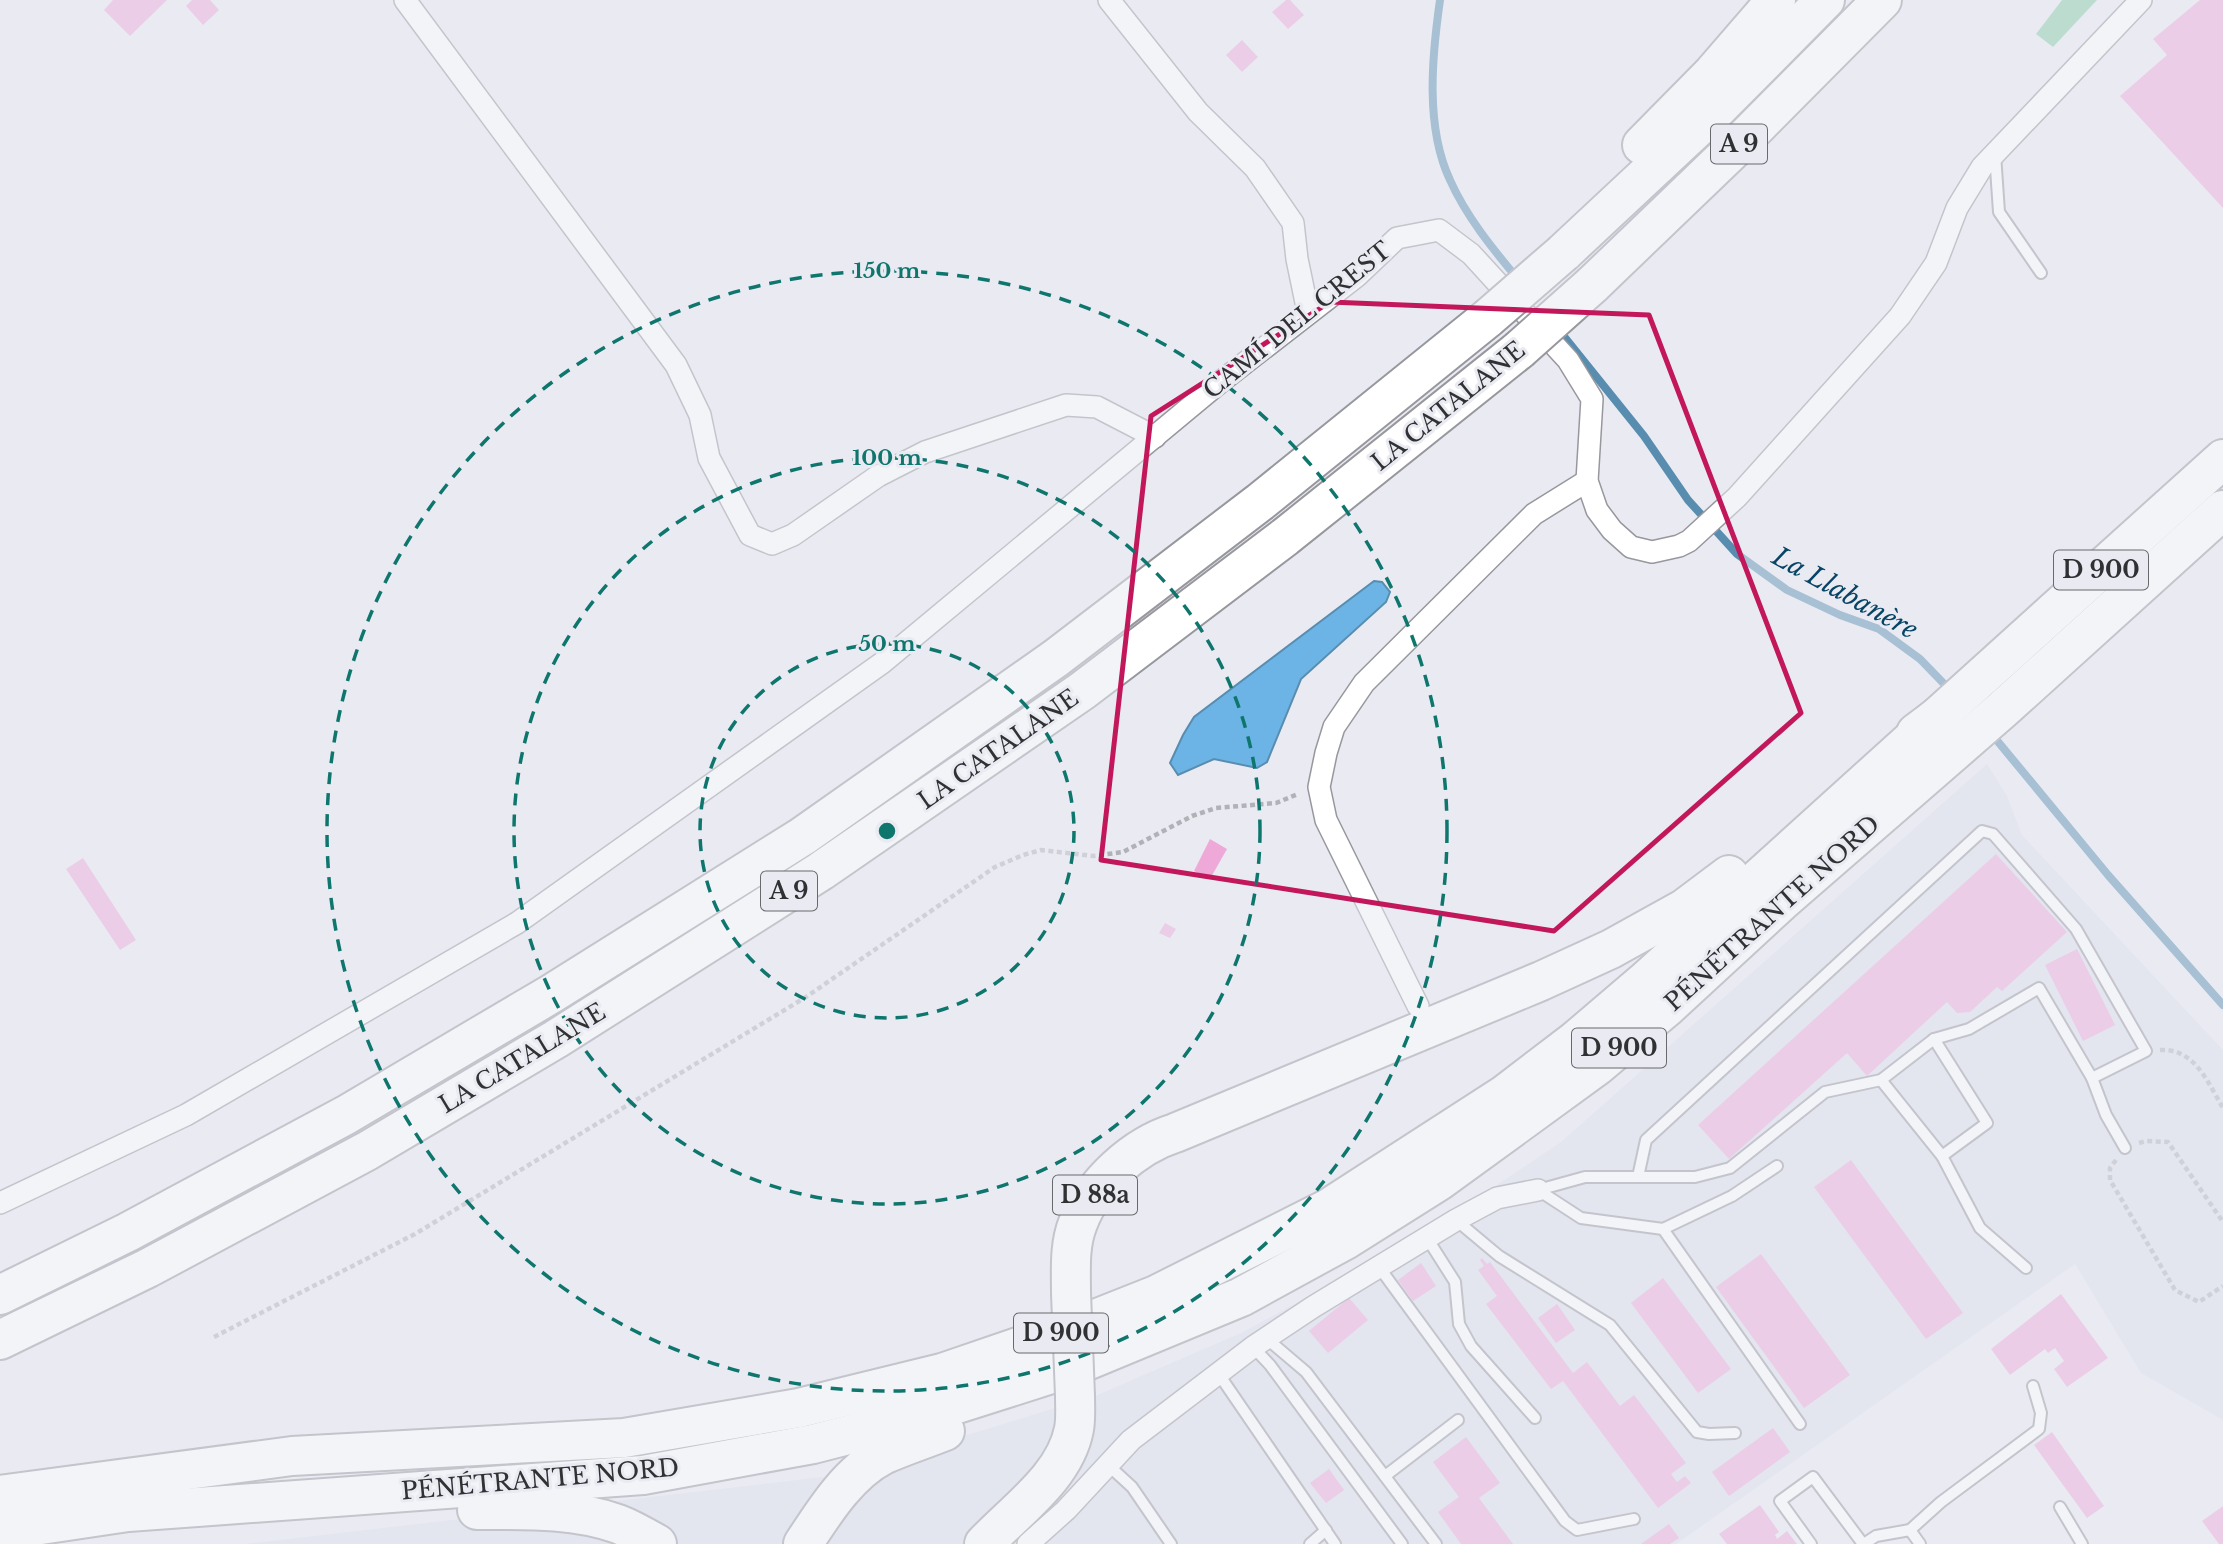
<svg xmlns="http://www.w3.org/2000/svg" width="2223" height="1544" font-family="'Libre Baskerville',serif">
	<rect width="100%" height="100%" fill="#eaebf2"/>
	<path fill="#dcddec" d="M1987,764L2007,796L2022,835L2223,1050V1420L2141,1373L2075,1264L1676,1544H245L832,1476L1095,1396L1241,1333L1423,1235L1561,1142Z"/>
	<path fill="#88caa7" d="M2062,0H2097L2053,47L2036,34Z"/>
	<path fill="#6bb4e5" stroke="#598db0" stroke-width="2" d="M1374,581L1382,582L1390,592L1386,602L1301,679L1267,762L1257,768L1214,759L1178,775L1170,763L1183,735L1194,717Z"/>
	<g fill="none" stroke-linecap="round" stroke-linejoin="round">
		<g stroke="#598db0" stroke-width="8">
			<path d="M1440,0C1432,56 1425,127 1450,180C1466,216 1492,248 1517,278"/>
			<path d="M1558,329L1644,436L1688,500L1737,554L1787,590L1840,615L1879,629L1920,659L1950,690"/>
			<path d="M1990,732L2108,875L2223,1005"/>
		</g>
	</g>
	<g fill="#efa9d9">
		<path d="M113,0H167L130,36L104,10Z"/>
		<path d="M192,0H210L219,10L203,25L186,6Z"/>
		<path d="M1286,0H1290L1304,15L1288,29L1272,12Z"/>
		<path d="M2200,0H2223V208L2120,96L2167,55L2153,39Z"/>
		<path d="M1242,40L1258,57L1242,72L1226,55Z"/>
		<path d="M1210,839L1227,849L1210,879L1194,871Z"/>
		<path d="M1996,854L2067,932L2002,991L1997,987L1970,1012L1957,1013L1947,1002L1867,1076L1847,1053L1729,1159L1698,1125Z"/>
		<path d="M83,858L136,940L120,950L66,869Z"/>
		<path d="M1165,923L1176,929L1170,938L1159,933Z"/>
		<path d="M2077,949L2115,1025L2083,1041L2045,965Z"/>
		<path d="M1851,1160L1963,1313L1926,1339L1814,1187Z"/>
		<path d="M1761,1254L1850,1375L1804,1408L1716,1287Z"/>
		<path d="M1482,1258L1487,1264L1490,1262L1573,1373L1587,1362L1620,1406L1634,1395L1686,1463L1671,1474L1677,1482L1685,1476L1691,1483L1658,1508L1563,1381L1551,1389L1486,1304L1497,1296L1478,1270L1484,1266L1480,1260Z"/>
		<path d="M1421,1263L1436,1286L1413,1301L1398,1280Z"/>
		<path d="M1663,1278L1731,1369L1698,1393L1631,1303Z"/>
		<path d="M2061,1294L2108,1358L2067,1387L2054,1369L2064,1361L2055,1348L2048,1353L2045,1349L2010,1375L1991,1349Z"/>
		<path d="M1349,1298L1368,1320L1328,1353L1309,1331Z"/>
		<path d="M1557,1304L1575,1330L1556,1343L1538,1318Z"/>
		<path d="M1773,1428L1790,1452L1729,1496L1712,1472Z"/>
		<path d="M2052,1432L2104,1506L2087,1518L2034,1445Z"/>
		<path d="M1466,1437L1500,1483L1479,1498L1513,1544H1461L1438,1512L1459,1497L1433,1462Z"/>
		<path d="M1329,1469L1344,1490L1326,1503L1310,1483Z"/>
		<path d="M1760,1505L1779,1532L1775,1535L1777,1539L1787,1531L1797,1544H1727L1719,1534Z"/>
		<path d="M2223,1506V1544H2219L2202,1521Z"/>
		<path d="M1669,1524L1679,1538L1670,1544H1641Z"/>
	</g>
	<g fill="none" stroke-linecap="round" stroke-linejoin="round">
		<g stroke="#97979e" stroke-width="14">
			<g id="lane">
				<path d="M1995,154L1999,212L2041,273"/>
				<path d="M1934,1039L1987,1123L1942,1156"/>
				<path d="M2092,1078L2106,1115L2125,1148"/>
				<path d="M1638,1177L1646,1140L1982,831L1993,834L2076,929L2146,1051L2092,1078L2039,988L1969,1029L1934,1039L1881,1080"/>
				<path d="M1538,1190L1585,1177H1695L1730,1168L1825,1092L1881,1080L1942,1156L1980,1228L2026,1268"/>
				<path d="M1538,1190L1581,1218L1663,1229L1732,1196L1777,1166"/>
				<path d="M1456,1220L1499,1256L1610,1325L1697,1432L1709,1434L1735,1433"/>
				<path d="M1663,1229L1800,1424"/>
				<path d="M1427,1238L1455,1282L1459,1324L1471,1346L1535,1418"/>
				<path d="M1379,1267L1565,1521L1577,1530L1634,1519"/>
				<path d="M1266,1338L1306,1372L1436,1544"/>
				<path d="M1253,1347L1270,1365L1402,1544"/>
				<path d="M1218,1373L1335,1544"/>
				<path d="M1108,1465L1132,1487L1171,1544"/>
				<path d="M1385,1476L1458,1420"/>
				<path d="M2060,1507L2082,1544"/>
				<path d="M1310,1544L1326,1530"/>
				<path d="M1811,1544L1780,1501L1813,1477L1863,1544"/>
				<path d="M1864,1544L1876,1536L1910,1530"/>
				<path d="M1920,1544L1910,1530L1941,1502L2039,1429L2041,1413L2033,1386"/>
			</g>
		</g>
		<g stroke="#97979e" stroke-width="24">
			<g id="street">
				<path d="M405,0L676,365L700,415L709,458L750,535L772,544L793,535L878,476L925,452L1066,405L1097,407L1155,437"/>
				<path d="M1109,0L1198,112L1255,168L1293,223L1297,259L1308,312"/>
				<path d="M1418,1006L1326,820L1319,787L1326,753L1334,727L1364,683L1534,514L1587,481"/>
				<path d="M0,1203L186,1115L517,923L882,663L1219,383L1357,276L1397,238L1439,230L1471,254L1568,360L1592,399L1587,481L1597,510L1612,530L1631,547L1652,552L1679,546L1689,541L1737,497L1900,316L1936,263L1957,208L1982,167L2141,0"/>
				<path d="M1028,1544L1066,1510L1131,1440L1253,1347L1313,1307L1456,1220L1497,1198L1538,1190"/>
			</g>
		</g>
		<g stroke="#97979e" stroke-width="42">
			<g id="highway">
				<path d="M1642,145L1713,73L1776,0"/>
				<path d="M1563,253L1715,111L1825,0"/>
				<path d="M1592,285L1746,137L1882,0"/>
				<path d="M1916,733L1936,718L2223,459"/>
				<path d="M1071,1293C1071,1270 1069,1245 1078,1223C1093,1183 1134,1146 1175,1133L1541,981L1611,949L1685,908L1729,875"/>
				<path d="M0,1295L128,1232L346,1115L551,994L803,836L1056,658L1260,502L1488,318"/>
				<path d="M0,1340L148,1268L367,1151L556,1039L821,871L1082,691L1285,537L1519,350"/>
				<path d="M0,1495L292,1456L624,1438L799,1408L942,1373L1065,1331L1156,1295L1329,1208L1504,1095L1576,1040L1644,982L1936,718"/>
				<path d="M477,1510C522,1510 574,1508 618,1524C631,1529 645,1537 657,1544"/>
				<path d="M0,1531L128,1512L643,1475L813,1444L910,1419L1067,1369L1241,1297L1347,1239L1439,1181L1597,1066L1666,1008L1781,902L2003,709L2223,510"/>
				<path d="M803,1544C824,1512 848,1473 883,1455C903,1446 925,1439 945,1431"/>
				<path d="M984,1544C1016,1510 1065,1477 1074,1429C1076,1418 1075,1407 1075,1396"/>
			</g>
		</g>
		<g stroke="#b1b2b8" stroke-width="4.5" stroke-dasharray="5 3.5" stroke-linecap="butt">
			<path d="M2160,1050C2195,1048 2208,1083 2223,1108"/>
			<path d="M2139,1143L2146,1141L2168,1142L2223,1222"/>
			<path d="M2116,1160L2110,1168V1180L2175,1290L2199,1302L2223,1286"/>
			<path d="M214,1337L415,1234L806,997L995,867L1023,855L1041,850L1093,856L1123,852L1192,816L1216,808L1276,803L1298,794"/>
		</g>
		<use href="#lane" stroke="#fff" stroke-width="10"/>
		<use href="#street" stroke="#fff" stroke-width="21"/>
		<use href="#highway" stroke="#fff" stroke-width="38"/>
		<g stroke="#97979e" stroke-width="42" stroke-linecap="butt">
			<g id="highway-bridge">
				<path d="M1488,318L1563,253"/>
				<path d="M1519,350L1592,285"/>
				<path d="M1071,1293L1075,1396"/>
			</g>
		</g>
		<use href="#highway-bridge" stroke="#fff" stroke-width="38"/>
	</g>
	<path d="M0 0H2223V1544H0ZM1330,302L1649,315L1801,713L1554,931L1101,860L1151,416Z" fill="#eaebf2" fill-opacity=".55" fill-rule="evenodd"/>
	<path fill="none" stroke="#c2185b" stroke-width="5" stroke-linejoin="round" d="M1330,302L1649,315L1801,713L1554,931L1101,860L1151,416Z"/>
	<g fill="none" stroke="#0f766e" stroke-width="3.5" stroke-dasharray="12 9">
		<circle cx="887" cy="831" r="187"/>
		<circle cx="887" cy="831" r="373"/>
		<circle cx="887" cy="831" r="560"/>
	</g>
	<g text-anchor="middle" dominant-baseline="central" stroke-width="6" stroke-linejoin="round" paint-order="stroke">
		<g fill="#eaebf2" stroke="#68696c" stroke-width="2">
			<rect x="1711" y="124.5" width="56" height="39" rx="5"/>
			<rect x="2054" y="550.5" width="94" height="39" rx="5"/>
			<rect x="761" y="871.5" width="56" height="39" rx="5"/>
			<rect x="1572" y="1028.5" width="94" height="39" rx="5"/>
			<rect x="1053" y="1175.5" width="84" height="39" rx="5"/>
			<rect x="1014" y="1313.5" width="94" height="39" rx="5"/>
		</g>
		<g font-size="23" font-weight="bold" fill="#303133">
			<text x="1739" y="144">A 9</text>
			<text x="2101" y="570">D 900</text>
			<text x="789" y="891">A 9</text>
			<text x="1619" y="1048">D 900</text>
			<text x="1095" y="1195">D 88a</text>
			<text x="1061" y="1333">D 900</text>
		</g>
		<g font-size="24" fill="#303133" stroke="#eaebf2">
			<text transform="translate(1297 320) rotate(-39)">CAMÍ DEL CREST</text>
			<text transform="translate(1448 406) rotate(-39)">LA CATALANE</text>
			<text transform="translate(998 749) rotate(-35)">LA CATALANE</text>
			<text transform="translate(1772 913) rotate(-42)">PÉNÉTRANTE NORD</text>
			<text transform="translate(522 1058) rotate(-31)">LA CATALANE</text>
			<text transform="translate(540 1479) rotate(-5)">PÉNÉTRANTE NORD</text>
		</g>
		<g font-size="26" font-style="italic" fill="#084465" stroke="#eaebf2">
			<text transform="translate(1845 593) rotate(29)">La Llabanère</text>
		</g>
	</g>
	<circle cx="887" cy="831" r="10" fill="#0f766e" stroke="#eaebf2" stroke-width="3.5"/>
	<g font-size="21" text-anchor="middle" font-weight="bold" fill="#0f766e" stroke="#eaebf2" stroke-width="6" stroke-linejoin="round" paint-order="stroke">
		<text x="887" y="278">150 m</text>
		<text x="887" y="465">100 m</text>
		<text x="887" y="651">50 m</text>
	</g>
</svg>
